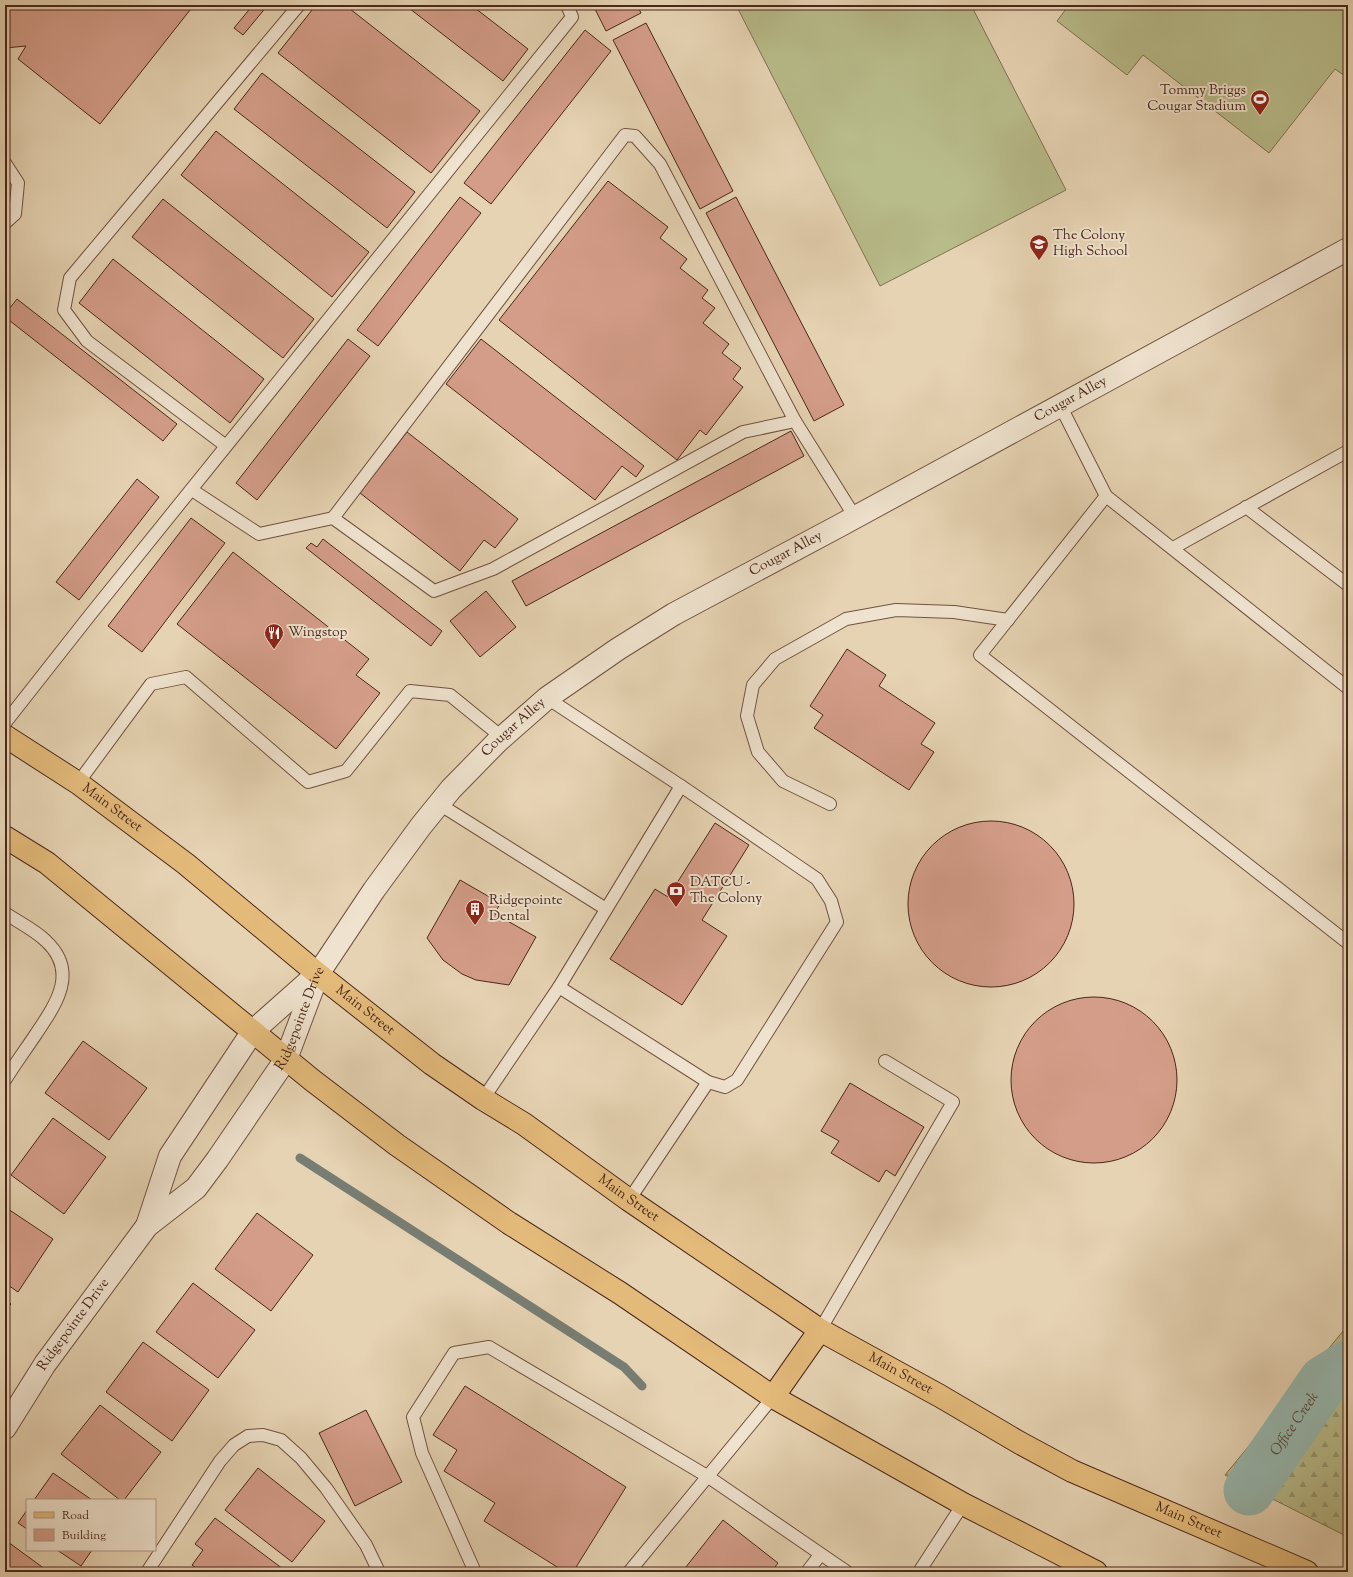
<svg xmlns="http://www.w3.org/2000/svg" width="1353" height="1577" font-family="'Sorts Mill Goudy',serif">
	<defs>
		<pattern id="forest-firs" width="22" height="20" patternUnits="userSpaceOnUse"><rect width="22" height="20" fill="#b8bb8a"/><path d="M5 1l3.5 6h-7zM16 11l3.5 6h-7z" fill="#989870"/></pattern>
	</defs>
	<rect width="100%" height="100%" fill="#e6d3b3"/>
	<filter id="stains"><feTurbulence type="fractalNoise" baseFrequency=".005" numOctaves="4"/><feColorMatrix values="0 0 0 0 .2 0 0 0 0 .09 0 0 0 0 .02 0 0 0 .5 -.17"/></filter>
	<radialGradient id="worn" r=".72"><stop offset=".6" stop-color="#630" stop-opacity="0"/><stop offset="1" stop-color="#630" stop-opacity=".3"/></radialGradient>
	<path fill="url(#forest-firs)" stroke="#817152" d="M1348,1325V1537L1225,1475Z"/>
	<g fill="#b8bb8a" stroke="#817152">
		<path d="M736,5H971L1066,190L880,286Z"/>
		<path d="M1069,5H1348V78L1335,69L1269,153L1143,55L1127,75L1057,21Z"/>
	</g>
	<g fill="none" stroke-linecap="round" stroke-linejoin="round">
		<path stroke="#787d73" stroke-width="9" d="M300,1158L624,1367L642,1386"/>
		<path stroke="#96b7ae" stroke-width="51" id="s1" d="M1249,1490L1324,1381L1348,1366"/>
	</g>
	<g fill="#d49d89" stroke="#4a271a">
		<path d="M5,5H194L100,124L18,59L26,46L5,48Z"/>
		<path d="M253,5H268L243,35L234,28Z"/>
		<path d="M316,5H345L480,111L431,173L278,53Z"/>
		<path d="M405,5H471L528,49L503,81Z"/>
		<path d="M531,5H540L537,10Z"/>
		<path d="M593,5H637L641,13L606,31Z"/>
		<path d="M646,23L733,191L700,209L613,40Z"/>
		<path d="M585,30L611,51L491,204L464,183Z"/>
		<path d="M262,73L415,192L387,228L234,109Z"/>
		<path d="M216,131L369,252L332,297L181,175Z"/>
		<path d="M608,181L668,227L660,238L687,259L680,268L708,290L702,298L715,308L703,323L729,344L722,353L741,368L733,379L743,387L706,435L700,430L677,460L499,320Z"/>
		<path d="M460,197L481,213L378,346L357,330Z"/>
		<path d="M736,197L844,405L814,421L706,213Z"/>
		<path d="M163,199L314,319L283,358L132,237Z"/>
		<path d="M113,259L264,379L230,423L79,303Z"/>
		<path d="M17,299L177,424L163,441L5,317V314Z"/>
		<path d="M348,339L370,356L257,500L236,483Z"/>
		<path d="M481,339L644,466L636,477L622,466L595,500L446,384Z"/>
		<path d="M791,431L804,456L526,606L512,581Z"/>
		<path d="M407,432L518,519L495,548L484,540L460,571L360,493Z"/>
		<path d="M137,479L159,497L79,600L56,582Z"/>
		<path d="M191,518L225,543L142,652L108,626Z"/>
		<path d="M323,539L442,631L431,646L306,548L311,543L317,547Z"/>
		<path d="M233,552L369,659L356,675L380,693L336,749L177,624Z"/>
		<path d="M486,591L516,627L480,657L450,621Z"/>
		<path d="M847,649L886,675L879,686L935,723L921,744L934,752L909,790L814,728L823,715L810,706Z"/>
		<circle cx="991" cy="904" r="83"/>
		<path d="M715,823L749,845L702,920L727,936L682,1005L610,959L655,889L668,897Z"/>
		<path d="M460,880L500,903L495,914L536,937L509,985L476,980L462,974L443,960L427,938Z"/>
		<circle cx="1094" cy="1080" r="83"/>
		<path d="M83,1041L147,1088L109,1140L45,1093Z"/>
		<path d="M850,1083L924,1127L895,1176L886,1170L879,1182L831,1153L839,1141L821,1131Z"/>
		<path d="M53,1118L106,1157L64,1214L11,1175Z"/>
		<path d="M5,1207L53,1239L18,1292L5,1283Z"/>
		<path d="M257,1213L313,1255L271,1311L215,1269Z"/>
		<path d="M193,1283L255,1330L218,1378L156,1332Z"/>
		<path d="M5,1299L11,1304L5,1311Z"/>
		<path d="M143,1342L209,1390L172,1441L106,1392Z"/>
		<path d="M465,1386L626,1487L573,1572H565L484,1521L495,1503L444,1471L457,1450L433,1435Z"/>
		<path d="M100,1405L161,1452L124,1500H120L61,1454Z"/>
		<path d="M366,1410L402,1482L355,1506L319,1433Z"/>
		<path d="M258,1468L325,1521L292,1562L225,1510Z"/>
		<path d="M53,1473L92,1500H34Z"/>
		<path d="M27,1510V1529L18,1523Z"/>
		<path d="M215,1518L287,1572H201L192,1565L203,1550L195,1544Z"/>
		<path d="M723,1520L778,1563L771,1572H682Z"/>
		<path d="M8,1542L49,1572H5V1547Z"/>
		<path d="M57,1550H92L81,1566Z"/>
	</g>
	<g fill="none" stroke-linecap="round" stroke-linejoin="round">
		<g stroke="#715240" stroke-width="14">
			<g id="service">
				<path d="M5,163L18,183L15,214L5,223"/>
				<path d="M1060,405L1106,496L1348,688"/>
				<path d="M226,446L87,341L64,310L70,278L299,5"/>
				<path d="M192,490L259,534L333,518L434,591L493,569L743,432L795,421L855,517"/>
				<path d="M1106,496L980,655L1348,943"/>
				<path d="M1246,507L1348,585"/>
				<path d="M333,518L625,135L635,136L660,164L795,421"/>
				<path d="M1173,548L1348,451"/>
				<path d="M5,723L90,615L572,17L567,5"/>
				<path d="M78,783L151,684L186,677L308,782L346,771L410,691L450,695L503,738"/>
				<path d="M681,786L817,879L831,901L837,922L737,1080L725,1087L708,1082"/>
				<path d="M439,804L606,909"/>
				<path d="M830,804L783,781L758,752L747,716L753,685L775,659L846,619L896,610L954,612L1008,620"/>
				<path d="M5,913C18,922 35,930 46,941C79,972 56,1004 36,1034C26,1049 15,1064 5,1080"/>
				<path d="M559,987L708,1082L629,1200"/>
				<path d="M483,1099L559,987L681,786L547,698"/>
				<path d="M820,1330L953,1102L885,1061"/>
				<path d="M147,1572L220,1461L234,1445L248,1436L263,1435L281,1440L301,1458L326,1488L366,1545L379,1572"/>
				<path d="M475,1572L422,1453L413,1417L454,1353L489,1347L707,1476L847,1572"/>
				<path d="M629,1572L773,1397"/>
				<path d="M807,1572L820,1555"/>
				<path d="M919,1572L963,1504"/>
			</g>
		</g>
		<g stroke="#715240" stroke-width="24">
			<g id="tertiary">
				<path d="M147,1226L170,1156L253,1031L315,976"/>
				<path id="s2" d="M5,1428L45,1364L147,1226L196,1188L217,1160L286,1059L318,974L374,890L421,826L451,789L497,742L547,698L618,649L674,614L839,526L1348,249"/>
			</g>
		</g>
		<g stroke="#4a271a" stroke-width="24">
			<g id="primary">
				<path id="s3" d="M5,736L78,783L186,864L318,974L432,1064L483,1099L524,1124L629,1200L820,1330L940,1396L1020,1443L1072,1471L1307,1572"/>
				<path d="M5,837L47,863L312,1080L397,1145L509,1223L620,1293L773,1397L963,1504L1096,1572"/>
				<path d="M773,1397L820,1330"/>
			</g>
		</g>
		<use href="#service" stroke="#efe2ce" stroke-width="12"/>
		<use href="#tertiary" stroke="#efe2ce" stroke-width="22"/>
		<use href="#primary" stroke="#e3ba7a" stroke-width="22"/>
	</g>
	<defs>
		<g id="stadium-pin" transform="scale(1)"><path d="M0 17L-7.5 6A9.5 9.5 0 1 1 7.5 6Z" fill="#8f2418" stroke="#efe2ce"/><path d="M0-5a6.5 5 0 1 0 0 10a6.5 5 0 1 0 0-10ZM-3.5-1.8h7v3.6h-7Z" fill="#fff"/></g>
		<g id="school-pin" transform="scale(1)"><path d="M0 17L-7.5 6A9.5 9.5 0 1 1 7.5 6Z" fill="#8f2418" stroke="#efe2ce"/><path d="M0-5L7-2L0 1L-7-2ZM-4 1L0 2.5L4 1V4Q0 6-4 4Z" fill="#fff"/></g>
		<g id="restaurant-pin" transform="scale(1)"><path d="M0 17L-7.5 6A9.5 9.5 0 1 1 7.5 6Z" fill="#8f2418" stroke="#efe2ce"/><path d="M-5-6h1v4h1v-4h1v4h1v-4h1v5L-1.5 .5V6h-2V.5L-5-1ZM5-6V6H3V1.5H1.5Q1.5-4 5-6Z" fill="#fff"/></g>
		<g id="bank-pin" transform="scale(1)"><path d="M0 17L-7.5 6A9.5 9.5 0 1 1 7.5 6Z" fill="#8f2418" stroke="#efe2ce"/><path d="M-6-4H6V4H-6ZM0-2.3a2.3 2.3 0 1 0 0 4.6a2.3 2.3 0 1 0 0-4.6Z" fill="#fff"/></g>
		<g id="building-pin" transform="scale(1)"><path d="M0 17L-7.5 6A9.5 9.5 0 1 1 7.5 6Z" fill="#8f2418" stroke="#efe2ce"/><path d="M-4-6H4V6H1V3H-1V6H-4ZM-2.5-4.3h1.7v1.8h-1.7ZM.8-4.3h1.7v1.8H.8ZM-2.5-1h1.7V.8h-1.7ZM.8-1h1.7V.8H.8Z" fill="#fff"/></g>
	</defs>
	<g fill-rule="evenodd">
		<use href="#stadium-pin" x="1260" y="99"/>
		<use href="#school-pin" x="1039" y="244"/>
		<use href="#restaurant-pin" x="274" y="633"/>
		<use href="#bank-pin" x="676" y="891"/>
		<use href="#building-pin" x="475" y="909"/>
	</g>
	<g text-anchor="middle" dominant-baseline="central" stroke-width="4" stroke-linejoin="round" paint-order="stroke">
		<g font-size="14" fill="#4a271a" stroke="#efe2ce" text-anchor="start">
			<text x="1246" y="91" text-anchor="end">Tommy Briggs<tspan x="1246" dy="16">Cougar Stadium</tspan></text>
			<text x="1053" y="236">The Colony<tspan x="1053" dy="16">High School</tspan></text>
			<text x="288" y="633">Wingstop</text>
			<text x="690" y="883">DATCU -<tspan x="690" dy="16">The Colony</tspan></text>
			<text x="489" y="901">Ridgepointe<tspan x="489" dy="16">Dental</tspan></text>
		</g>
		<g font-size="14" fill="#4a271a" stroke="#efe2ce">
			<text stroke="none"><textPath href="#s2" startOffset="1521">Cougar Alley</textPath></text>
			<text stroke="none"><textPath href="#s2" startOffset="1197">Cougar Alley</textPath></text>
			<text stroke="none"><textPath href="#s2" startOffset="873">Cougar Alley</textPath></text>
			<text stroke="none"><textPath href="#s3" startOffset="129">Main Street</textPath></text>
			<text stroke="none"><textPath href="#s3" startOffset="453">Main Street</textPath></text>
			<text stroke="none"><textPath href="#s2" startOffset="509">Ridgepointe Drive</textPath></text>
			<text stroke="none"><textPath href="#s3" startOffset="777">Main Street</textPath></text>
			<text stroke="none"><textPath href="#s2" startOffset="124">Ridgepointe Drive</textPath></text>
			<text stroke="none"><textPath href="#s3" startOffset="1101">Main Street</textPath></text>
			<text stroke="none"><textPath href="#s3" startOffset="1425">Main Street</textPath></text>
		</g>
		<g font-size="15" font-style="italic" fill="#594438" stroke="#efe2ce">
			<text stroke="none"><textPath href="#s1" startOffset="80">Office Creek</textPath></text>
		</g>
	</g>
	<rect width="1353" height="1577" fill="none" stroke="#e6d3b3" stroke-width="20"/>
	<rect x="6" y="6" width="1341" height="1565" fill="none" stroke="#4a271a" stroke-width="2"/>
	<rect x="10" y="10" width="1333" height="1557" fill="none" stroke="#4a271a"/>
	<rect x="26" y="1499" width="130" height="52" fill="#efe2ce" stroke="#ad9786"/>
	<rect x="34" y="1512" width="20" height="6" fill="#e3ba7a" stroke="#ad9786"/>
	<text x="62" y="1519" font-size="12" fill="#4a271a">Road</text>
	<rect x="34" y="1529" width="20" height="12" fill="#d49d89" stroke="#ad9786"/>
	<text x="62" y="1539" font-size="12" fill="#4a271a">Building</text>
	<rect width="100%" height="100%" filter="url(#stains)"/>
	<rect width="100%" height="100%" fill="url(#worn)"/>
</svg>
